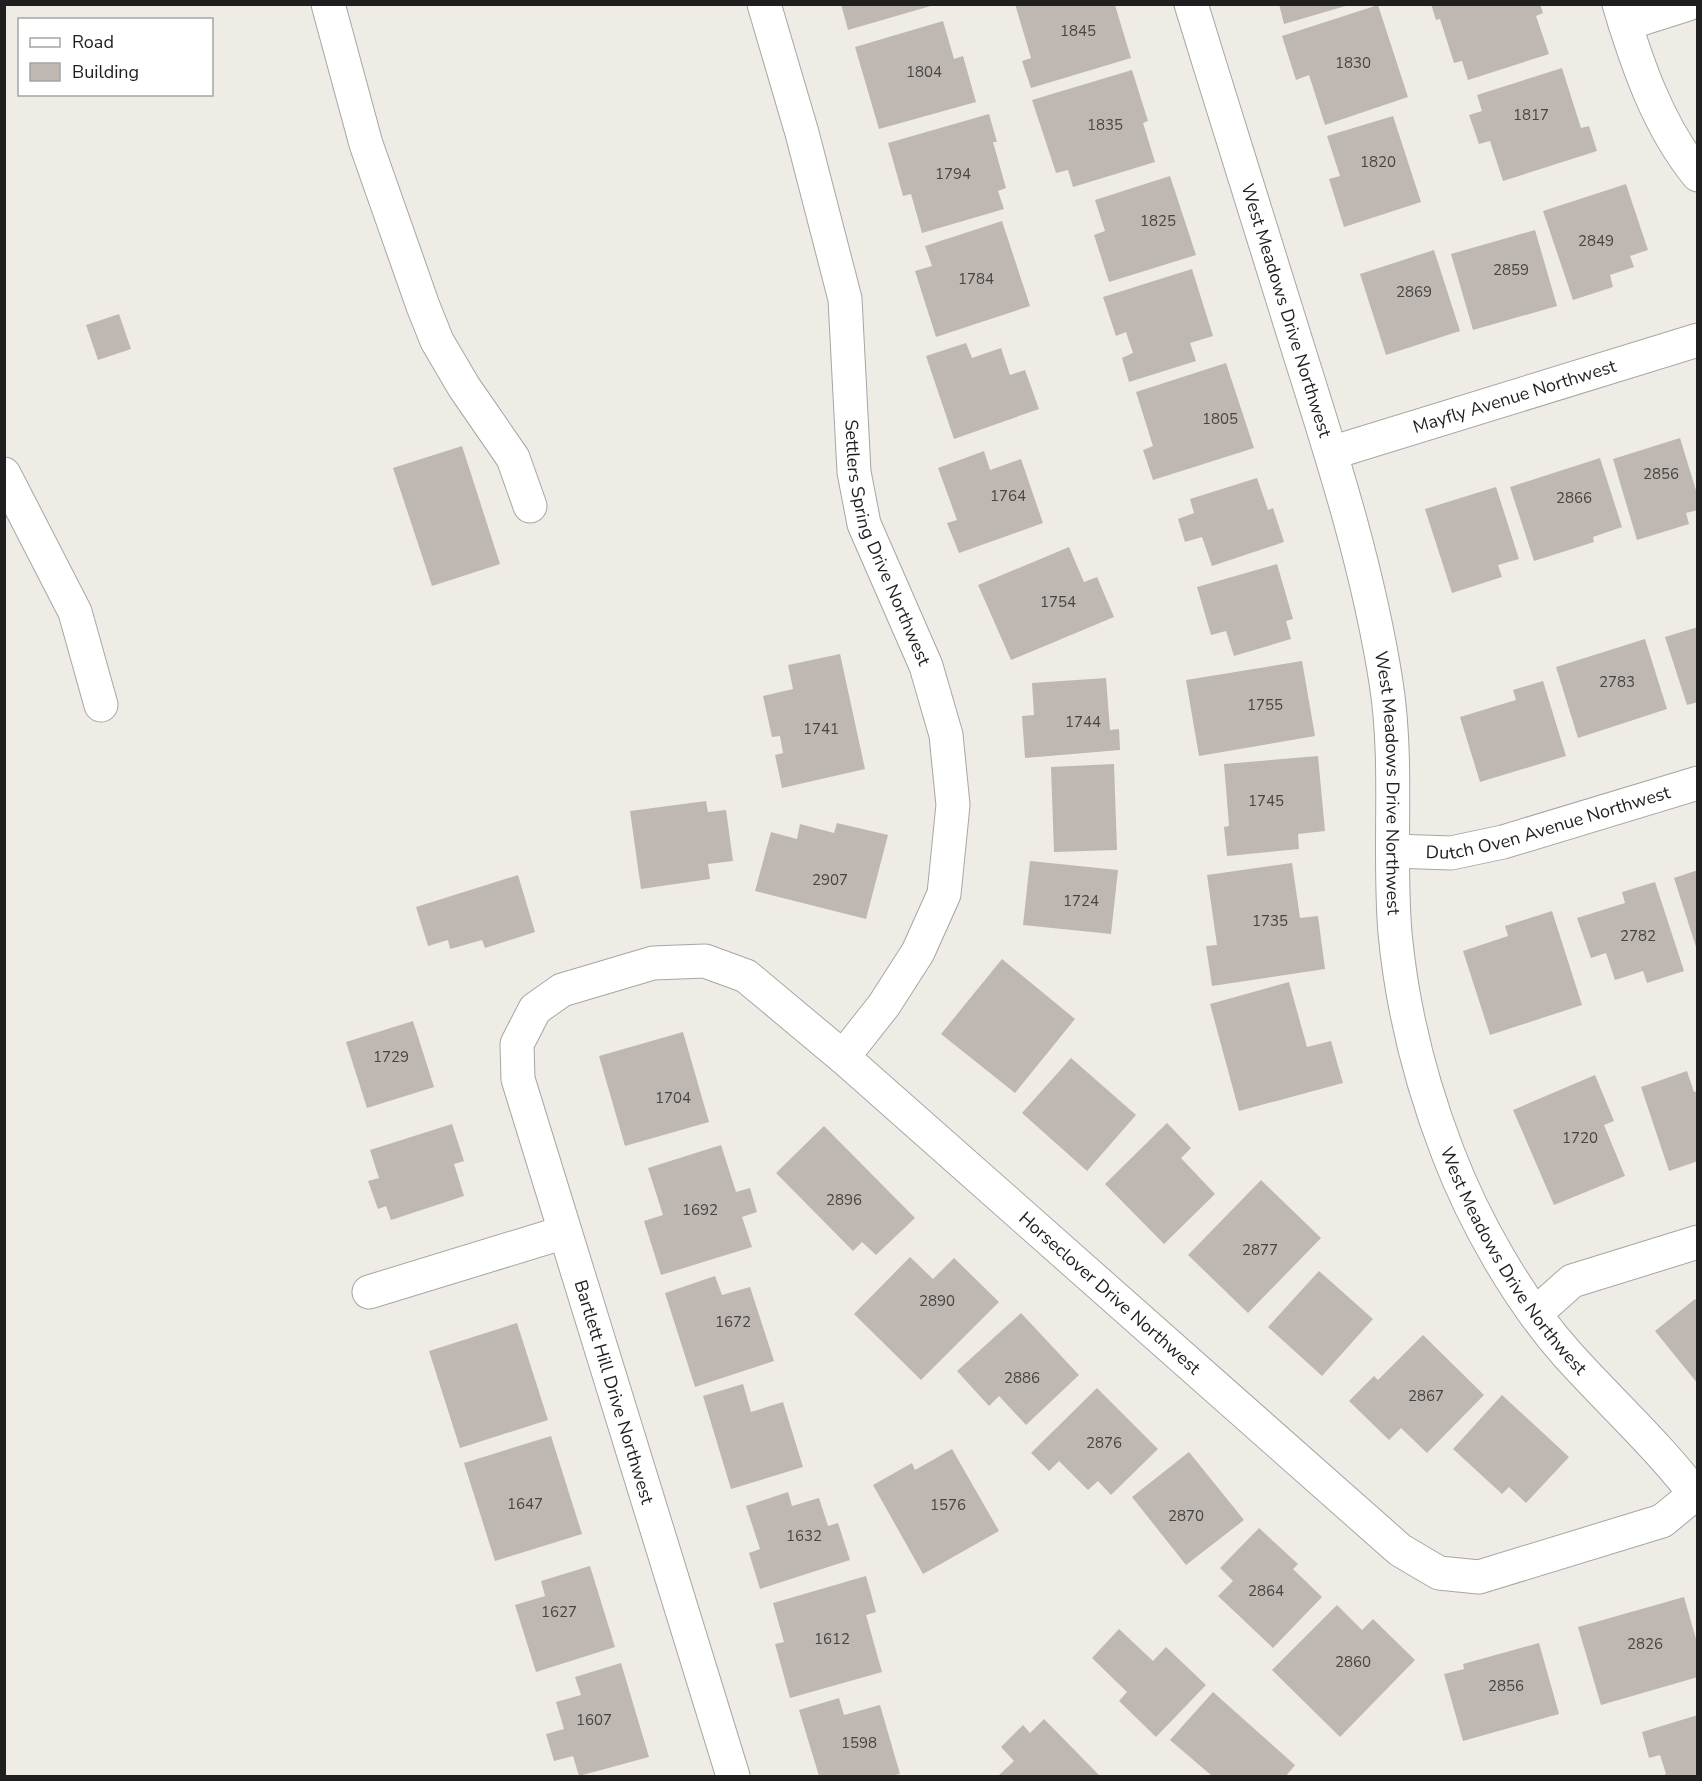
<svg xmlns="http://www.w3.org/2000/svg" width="1702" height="1781" font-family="'Nunito Sans',sans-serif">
	<rect width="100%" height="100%" fill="#efece5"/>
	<g fill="#bfb8b2">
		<path d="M841,4H934V5L848,30Z"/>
		<path d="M1015,4L1115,5L1131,58L1031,88L1022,61L1031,58Z"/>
		<path d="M1279,4H1349V5L1284,24Z"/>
		<path d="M1431,4H1540L1543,13L1536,16L1549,54L1468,80L1462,61L1454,63L1440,19L1436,20Z"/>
		<path d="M1378,5L1408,97L1325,125L1309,75L1296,80L1282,36Z"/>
		<path d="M943,21L954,59L963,56L976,102L879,129L855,47Z"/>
		<path d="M1562,68L1581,128L1589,126L1597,151L1503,181L1490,141L1479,144L1469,115L1482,111L1477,95Z"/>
		<path d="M1132,70L1148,121L1143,123L1155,162L1073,187L1068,170L1056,173L1032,100Z"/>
		<path d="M989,114L997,142H993L1006,188L998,191L1004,209L922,233L911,194L903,196L888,143Z"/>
		<path d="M1393,116L1421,202L1344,227L1329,179L1340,176L1327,136Z"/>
		<path d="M1170,176L1196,255L1109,282L1094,235L1105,231L1095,200Z"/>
		<path d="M1626,184L1648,250L1630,256L1634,267L1610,275L1613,287L1573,300L1543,211Z"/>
		<path d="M1002,221L1030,306L936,337L915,271L932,266L925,246Z"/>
		<path d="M1535,230L1557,306L1473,330L1451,254Z"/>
		<path d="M1434,250L1460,331L1386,355L1360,274Z"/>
		<path d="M1192,269L1213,336L1190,343L1196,361L1129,382L1122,358L1133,353L1126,332L1116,336L1103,297Z"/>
		<path d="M119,314L131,349L98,360L86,325Z"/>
		<path d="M966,343L972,358L1001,348L1010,375L1025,370L1039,409L954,439L926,356Z"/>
		<path d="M1226,363L1254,448L1153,480L1143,450L1153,446L1136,392Z"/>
		<path d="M1680,438L1698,497V510L1686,513L1689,524L1637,540L1613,459Z"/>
		<path d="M462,446L500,564L432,586L393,468Z"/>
		<path d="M984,451L990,470L1021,459L1043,523L959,553L947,523L957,520L938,468Z"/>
		<path d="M1600,458L1622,527L1593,537L1594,542L1534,561L1510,487Z"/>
		<path d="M1257,478L1268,510L1273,508L1284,542L1212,566L1202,537L1185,542L1178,519L1194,513L1190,499Z"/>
		<path d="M1496,487L1519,559L1498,565L1502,577L1452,593L1425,509Z"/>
		<path d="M1069,547L1084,582L1097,577L1114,617L1011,660L978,585Z"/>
		<path d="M1277,564L1293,619L1286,621L1291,639L1234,656L1226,631L1211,635L1197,587Z"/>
		<path d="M1698,627V702L1687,705L1665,637Z"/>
		<path d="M1645,639L1667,709L1578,738L1556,667Z"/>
		<path d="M840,654L865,769L782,788L775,755L783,753L780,736L772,737L763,696L793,689L788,665Z"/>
		<path d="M1302,661L1315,736L1199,756L1186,680Z"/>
		<path d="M1106,678L1110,730L1119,729L1120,750L1025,758L1022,716L1034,715L1032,683Z"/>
		<path d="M1543,681L1566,756L1480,782L1460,717L1516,700L1513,690Z"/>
		<path d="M1318,756L1325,831L1298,834L1299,849L1227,856L1224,827L1229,826L1224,764Z"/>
		<path d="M1114,764L1117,850L1054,852L1051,767Z"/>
		<path d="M706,801L708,812L726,810L733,861L708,864L710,879L641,889L630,811Z"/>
		<path d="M837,823L888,835L866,919L755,891L771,832L797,839L800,824L834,833Z"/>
		<path d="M1030,861L1118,870L1111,934L1023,925Z"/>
		<path d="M1292,863L1300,918L1318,916L1325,969L1212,986L1206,946L1217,945L1207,875Z"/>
		<path d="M1698,870V950H1697L1674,878Z"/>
		<path d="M518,875L535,932L485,948L482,940L450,949L448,940L428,946L416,907Z"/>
		<path d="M1655,882L1684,971L1647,983L1643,971L1615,980L1606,953L1591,958L1577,918L1625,903L1622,892Z"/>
		<path d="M1552,911L1582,1005L1490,1035L1463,951L1508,936L1505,926Z"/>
		<path d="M1002,959L1075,1019L1015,1093L941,1034Z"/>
		<path d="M1289,982L1307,1047L1331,1041L1343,1083L1239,1111L1210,1004Z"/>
		<path d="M413,1021L434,1087L367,1108L346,1042Z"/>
		<path d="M683,1032L709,1122L625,1146L599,1056Z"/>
		<path d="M1071,1058L1136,1115L1087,1171L1022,1113Z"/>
		<path d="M1687,1071L1694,1092L1698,1091V1161L1669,1171L1641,1087Z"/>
		<path d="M1595,1075L1614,1121L1604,1125L1625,1176L1554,1205L1513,1110Z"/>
		<path d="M1167,1123L1191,1148L1181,1158L1215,1194L1164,1244L1105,1184Z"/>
		<path d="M452,1124L464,1161L454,1164L464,1196L391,1220L386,1206L378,1209L368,1181L379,1178L370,1150Z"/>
		<path d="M824,1126L915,1218L876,1255L862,1242L853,1251L776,1173Z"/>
		<path d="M721,1145L736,1192L750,1188L757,1212L742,1217L752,1247L661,1275L644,1221L663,1215L648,1168Z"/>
		<path d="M1261,1180L1321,1238L1248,1313L1188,1255Z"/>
		<path d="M910,1257L933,1279L954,1258L999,1302L921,1380L854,1314Z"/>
		<path d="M1319,1271L1373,1319L1322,1376L1268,1327Z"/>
		<path d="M715,1276L722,1295L750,1287L774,1361L695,1387L665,1293Z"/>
		<path d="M1695,1299L1698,1302V1384L1655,1331Z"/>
		<path d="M1021,1313L1079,1375L1026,1425L999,1396L989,1406L957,1371Z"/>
		<path d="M517,1323L548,1420L460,1448L429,1351Z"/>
		<path d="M1423,1335L1484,1395L1427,1453L1401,1428L1389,1440L1349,1401L1374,1376L1378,1380Z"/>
		<path d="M743,1384L751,1412L783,1402L803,1467L731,1489L703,1396Z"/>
		<path d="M1097,1388L1158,1449L1111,1495L1098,1481L1088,1490L1059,1461L1049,1471L1031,1453Z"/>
		<path d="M1502,1395L1569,1457L1526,1503L1509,1487L1502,1494L1453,1449Z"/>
		<path d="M551,1436L582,1534L495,1561L464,1463Z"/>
		<path d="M952,1449L999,1531L923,1574L873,1485L912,1463L915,1470Z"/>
		<path d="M1189,1452L1244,1520L1186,1565L1132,1497Z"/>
		<path d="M788,1492L792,1506L819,1498L828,1526L838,1523L850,1560L760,1589L749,1553L760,1549L746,1506Z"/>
		<path d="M1259,1528L1298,1564L1293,1569L1322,1597L1273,1648L1218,1596L1233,1581L1220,1568Z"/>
		<path d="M590,1566L615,1647L536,1672L515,1605L545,1596L541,1581Z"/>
		<path d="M866,1576L876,1612L866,1615L882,1672L790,1698L775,1644L784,1642L773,1603Z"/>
		<path d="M1684,1597L1698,1646V1677L1601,1705L1578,1627Z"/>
		<path d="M1337,1605L1362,1630L1373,1619L1415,1660L1340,1737L1272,1670Z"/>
		<path d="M1119,1629L1153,1661L1166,1647L1206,1685L1156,1737L1119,1701L1127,1692L1092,1658Z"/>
		<path d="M1539,1643L1559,1714L1463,1741L1444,1674L1464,1669L1463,1664Z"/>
		<path d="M621,1663L649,1757L579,1776L573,1756L554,1761L546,1734L564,1729L556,1702L581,1695L575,1677Z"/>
		<path d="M1213,1692L1295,1765L1286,1776H1212L1170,1740Z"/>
		<path d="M839,1698L844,1715L880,1705L900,1774L890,1776H819L799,1710Z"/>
		<path d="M1698,1715V1776H1662L1666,1774L1660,1755L1649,1758L1642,1732Z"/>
		<path d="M1044,1719L1100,1776H998L1014,1761L1001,1747L1023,1725L1030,1733Z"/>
	</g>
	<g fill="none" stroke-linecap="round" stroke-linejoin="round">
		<g stroke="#a6a6a6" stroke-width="35">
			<g id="minor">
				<path d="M328,4L366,144L423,306L437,341L464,387L513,458L530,506"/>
				<path id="s1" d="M764,4L802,133L845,299L854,472L864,524L926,666L946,735L953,805L944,894L918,952L884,1005L843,1057"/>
				<path id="s2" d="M1191,4C1226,118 1262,232 1297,345C1332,456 1368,567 1386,682C1399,765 1388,849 1395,933C1402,1007 1421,1083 1448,1153C1474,1221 1518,1299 1567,1354C1610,1402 1659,1446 1698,1498"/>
				<path d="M1619,4C1637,64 1658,126 1698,175"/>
				<path d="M1625,24L1688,4"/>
				<path id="s3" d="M1331,453L1698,340"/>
				<path d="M4,474L75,612L101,705"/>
				<path id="s4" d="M1394,851L1451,853L1503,842L1698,783"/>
				<path d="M369,1292L565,1232"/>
				<path d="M1535,1314L1572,1281L1698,1242"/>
				<path id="s5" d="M733,1776L518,1079L517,1044L535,1009L562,990L653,963L705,961L746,976L843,1057L1400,1550L1439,1573L1479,1577L1662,1521L1695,1494"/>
			</g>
		</g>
		<use href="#minor" stroke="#fff" stroke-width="33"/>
	</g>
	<g text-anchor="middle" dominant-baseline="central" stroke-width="4.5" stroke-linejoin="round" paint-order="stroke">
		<g font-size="15" fill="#474544">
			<text x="1078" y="31">1845</text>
			<text x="1353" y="63">1830</text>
			<text x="924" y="72">1804</text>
			<text x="1531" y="115">1817</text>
			<text x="1105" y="125">1835</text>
			<text x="1378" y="162">1820</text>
			<text x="953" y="174">1794</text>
			<text x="1158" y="221">1825</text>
			<text x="1596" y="241">2849</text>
			<text x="1511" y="270">2859</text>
			<text x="976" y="279">1784</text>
			<text x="1414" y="292">2869</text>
			<text x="1220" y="419">1805</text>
			<text x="1661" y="474">2856</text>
			<text x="1008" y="496">1764</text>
			<text x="1574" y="498">2866</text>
			<text x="1058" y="602">1754</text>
			<text x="1617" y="682">2783</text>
			<text x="1265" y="705">1755</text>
			<text x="1083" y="722">1744</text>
			<text x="821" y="729">1741</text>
			<text x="1266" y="801">1745</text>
			<text x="830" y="880">2907</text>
			<text x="1081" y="901">1724</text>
			<text x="1270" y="921">1735</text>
			<text x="1638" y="936">2782</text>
			<text x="391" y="1057">1729</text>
			<text x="673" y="1098">1704</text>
			<text x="1580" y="1138">1720</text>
			<text x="844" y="1200">2896</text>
			<text x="700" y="1210">1692</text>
			<text x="1260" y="1250">2877</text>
			<text x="937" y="1301">2890</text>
			<text x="733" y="1322">1672</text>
			<text x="1022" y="1378">2886</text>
			<text x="1426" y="1396">2867</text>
			<text x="1104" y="1443">2876</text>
			<text x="525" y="1504">1647</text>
			<text x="948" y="1505">1576</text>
			<text x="1186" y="1516">2870</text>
			<text x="804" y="1536">1632</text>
			<text x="1266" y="1591">2864</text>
			<text x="559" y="1612">1627</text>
			<text x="832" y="1639">1612</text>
			<text x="1645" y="1644">2826</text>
			<text x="1353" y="1662">2860</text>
			<text x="1506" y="1686">2856</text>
			<text x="594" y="1720">1607</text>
			<text x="859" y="1743">1598</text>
		</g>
		<g font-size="18" fill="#1f1f1f" stroke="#fff">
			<text stroke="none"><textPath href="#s2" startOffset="321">West Meadows Drive Northwest</textPath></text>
			<text stroke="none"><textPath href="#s3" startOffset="192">Mayfly Avenue Northwest</textPath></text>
			<text stroke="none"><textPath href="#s1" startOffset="556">Settlers Spring Drive Northwest</textPath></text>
			<text stroke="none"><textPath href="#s2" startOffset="807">West Meadows Drive Northwest</textPath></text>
			<text stroke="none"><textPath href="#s4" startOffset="158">Dutch Oven Avenue Northwest</textPath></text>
			<text stroke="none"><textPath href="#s2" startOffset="1311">West Meadows Drive Northwest</textPath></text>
			<text stroke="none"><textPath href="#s5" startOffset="1510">Horseclover Drive Northwest</textPath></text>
			<text transform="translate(614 1392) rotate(73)">Bartlett Hill Drive Northwest</text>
		</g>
	</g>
	<rect width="1702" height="1781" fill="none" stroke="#1f1f1f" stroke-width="12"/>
	<rect x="18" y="18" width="195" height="78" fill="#ffffff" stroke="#a5a5a5" stroke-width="1.5"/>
	<rect x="30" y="38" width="30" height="9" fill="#ffffff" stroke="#a5a5a5" stroke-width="1.5"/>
	<text x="72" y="48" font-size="18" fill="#1f1f1f">Road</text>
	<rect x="30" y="63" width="30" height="18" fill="#bfb8b2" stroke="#a5a5a5" stroke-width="1.5"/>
	<text x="72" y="78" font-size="18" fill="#1f1f1f">Building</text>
</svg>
